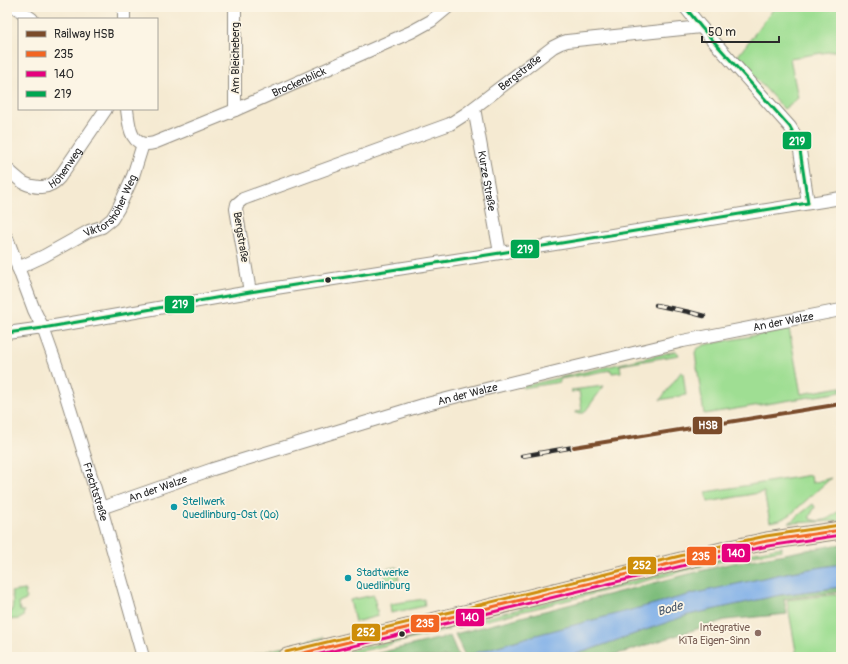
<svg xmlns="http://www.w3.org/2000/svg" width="848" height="664" font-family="Pangolin,sans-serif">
	<rect width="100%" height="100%" fill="#fcf5e5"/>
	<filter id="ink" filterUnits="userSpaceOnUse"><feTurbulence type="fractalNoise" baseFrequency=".025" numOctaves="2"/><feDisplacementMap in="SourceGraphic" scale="8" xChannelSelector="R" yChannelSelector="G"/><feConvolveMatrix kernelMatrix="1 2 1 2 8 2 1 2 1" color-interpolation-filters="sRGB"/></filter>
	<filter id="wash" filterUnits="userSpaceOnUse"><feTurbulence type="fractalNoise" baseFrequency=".012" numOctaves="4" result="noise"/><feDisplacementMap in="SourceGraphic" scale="16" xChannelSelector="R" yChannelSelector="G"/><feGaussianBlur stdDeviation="0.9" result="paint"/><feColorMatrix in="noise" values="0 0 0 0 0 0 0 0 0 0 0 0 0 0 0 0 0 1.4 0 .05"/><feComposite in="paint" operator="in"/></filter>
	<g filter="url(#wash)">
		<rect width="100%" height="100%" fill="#f5ead2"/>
		<g fill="#9fde93" stroke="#65845f">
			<path d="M775,7H841V50L790,58L798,98L784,109L737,57Z"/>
			<path d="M789,329L801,394L841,387V392L704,414L695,353L697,349L704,345Z"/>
			<path d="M676,351L678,353L679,355L620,365L621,372L612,373L611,370L560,379V382L523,388V386Z"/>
			<path d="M681,372L683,373L686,395L660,400Z"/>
			<path d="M604,386L584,413H575V412L582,410L579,391L571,392V390Z"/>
			<path d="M811,475L812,483L831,478L790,515L780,520L770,522L764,492L708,502L706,492Z"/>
			<path d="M813,504L815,507L810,516V519C824,524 831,517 841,509V521L789,523Z"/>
			<path d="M782,547V550L727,560L669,575L456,628L455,625L728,557Z"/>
			<path d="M397,567L399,580L386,582L384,569Z"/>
			<path d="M25,590L26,600L19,603L20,611H24L23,617L19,619L7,620C8,617 10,615 11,612C14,605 13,598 11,592Z"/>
			<path d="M841,594V657H797L787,600Z"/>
			<path d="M374,595L378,616L355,622L350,600Z"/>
			<path d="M424,599L425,606L391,613L390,604Z"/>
			<path d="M447,627L449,630L338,657H324Z"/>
			<path d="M324,637L323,641L266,654L251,656V655Z"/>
		</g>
		<g fill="#7fbd7d" stroke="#557454">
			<path d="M841,544V564L786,573L692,594L525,638L465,656L455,634L728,564Z"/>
			<path d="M841,587V592L784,599L787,614L725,620L628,651L605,657H566L586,651L688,615L780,595Z"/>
			<path d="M450,636L459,657H362Z"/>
		</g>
		<path fill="#7cade8" stroke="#546c8a" d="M841,564V587L780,595L688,615L586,651L566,657H462L525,638L692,594L786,573Z"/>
	</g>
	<g filter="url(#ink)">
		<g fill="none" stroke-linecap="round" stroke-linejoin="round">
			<g stroke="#908a7e" stroke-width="14">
				<g id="minor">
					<path d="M15,7L32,19"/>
					<path d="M124,7V19"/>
					<path d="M235,7V110"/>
					<path d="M685,7L701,27L790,127L795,135L799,144L808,203"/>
					<path id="s1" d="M474,108L500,253"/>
					<path id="s2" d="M127,109C129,126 130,149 154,143L235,110L411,32L431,21L448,7"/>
					<path id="s3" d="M7,169C12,173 18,179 24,183C36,189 50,189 59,178L106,109"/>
					<path id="s4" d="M7,238L34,310L43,328L57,367L101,508L143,657"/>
					<path id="s5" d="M18,268L44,256L89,231L102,227L112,219L118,209L133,176L143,144"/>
					<path id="s6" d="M250,292L236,209L237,204L243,199L450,124L467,113L553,47L561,43L567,41L701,27"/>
					<path d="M7,333L43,328L250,292L500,253L841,198"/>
					<path id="s7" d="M101,508L213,469L423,405L498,386L683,341L841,310"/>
				</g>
			</g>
			<g stroke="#908a7e" stroke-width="19">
				<path id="secondary" d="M287,657L448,618L730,549L767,541L841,530"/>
			</g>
			<use href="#minor" stroke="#fff" stroke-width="12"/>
			<use href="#secondary" stroke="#f9e7c3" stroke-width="17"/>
			<g stroke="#2b2b2b" stroke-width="4.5">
				<g id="rail">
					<path d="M656,305L689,312L704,316"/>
					<path d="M522,456L574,447"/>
				</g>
			</g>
			<use href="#rail" stroke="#fcf5e5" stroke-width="3" stroke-dasharray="9" stroke-linecap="butt"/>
			<g stroke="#fcf5e5" stroke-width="6">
				<path id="bus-1" d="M287,657L730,549L767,541L841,530"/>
			</g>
			<g stroke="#fcf5e5" stroke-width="6">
				<path id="bus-2" d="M308,657L731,554L768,546L841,535"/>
			</g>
			<g stroke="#fcf5e5" stroke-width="6">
				<path id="bus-3" d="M7,333L43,328L250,292L500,253L808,203L799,144L790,127L701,27L685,7"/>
			</g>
			<g stroke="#fcf5e5" stroke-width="6">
				<path id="bus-4" d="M286,652L729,544L766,536L840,525"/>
			</g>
			<use href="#bus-1" stroke="#f26522" stroke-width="3"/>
			<use href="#bus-2" stroke="#e5007d" stroke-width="3"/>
			<use href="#bus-3" stroke="#00a651" stroke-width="3"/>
			<use href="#bus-4" stroke="#ce8d09" stroke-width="3"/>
			<g stroke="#fcf5e5" stroke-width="7">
				<path id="rail-1" d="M574,447L841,404"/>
			</g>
			<use href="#rail-1" stroke="#7a4b2a" stroke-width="4"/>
		</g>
	</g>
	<g fill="#2b2b2b" stroke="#fcf5e5" stroke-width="1.5">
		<circle cx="328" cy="280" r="3.5"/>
		<circle cx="402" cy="634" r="3.5"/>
	</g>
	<g fill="#0f9aa8" stroke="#fcf5e5" stroke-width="1.5">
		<circle cx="174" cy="507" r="4"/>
		<circle cx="348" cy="578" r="4"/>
	</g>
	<circle fill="#8d6e63" stroke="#fcf5e5" stroke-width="1.5" cx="758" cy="633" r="4"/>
	<g text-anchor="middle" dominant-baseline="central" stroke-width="3.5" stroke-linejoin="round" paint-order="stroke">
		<g font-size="11" fill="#2b2b2b" stroke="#fcf5e5">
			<text transform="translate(235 58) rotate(-90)">Am Bleicheberg</text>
			<text stroke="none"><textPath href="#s6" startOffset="404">Bergstraße</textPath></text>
			<text stroke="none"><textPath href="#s2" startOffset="209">Brockenblick</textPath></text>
			<text stroke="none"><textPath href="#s3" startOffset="72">Höhenweg</textPath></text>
			<text stroke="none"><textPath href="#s1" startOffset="74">Kurze Straße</textPath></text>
			<text stroke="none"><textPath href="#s5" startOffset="115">Viktorshöher Weg</textPath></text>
			<text transform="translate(241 237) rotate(81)">Bergstraße</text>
			<text stroke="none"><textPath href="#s7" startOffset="708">An der Walze</textPath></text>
			<text stroke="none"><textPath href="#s7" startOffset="384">An der Walze</textPath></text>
			<text stroke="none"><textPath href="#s7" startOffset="60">An der Walze</textPath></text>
			<text stroke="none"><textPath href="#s4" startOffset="269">Frachtstraße</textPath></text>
		</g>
		<g font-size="11" fill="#0d838f" stroke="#fcf5e5" text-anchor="start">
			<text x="182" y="501">Stellwerk<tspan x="182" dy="13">Quedlinburg-Ost (Qo)</tspan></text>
			<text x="356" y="572">Stadtwerke<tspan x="356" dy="13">Quedlinburg</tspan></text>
		</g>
		<g font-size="11" fill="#785e54" stroke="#fcf5e5" text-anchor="end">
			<text x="750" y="627">Integrative<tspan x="750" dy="13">KiTa Eigen-Sinn</tspan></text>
		</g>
		<g font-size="12" font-style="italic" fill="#47586d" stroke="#fcf5e5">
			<text transform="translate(670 609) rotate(-16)">Bode</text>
		</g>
	</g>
	<g stroke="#fcf5e5" stroke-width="1.5">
		<rect x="782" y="131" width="30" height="19" rx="4" fill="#00a651"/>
		<rect x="510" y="239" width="30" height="20" rx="4" fill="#00a651"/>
		<rect x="164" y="295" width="31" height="19" rx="4" fill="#00a651"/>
		<rect x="692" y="416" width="31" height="19" rx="4" fill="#7a4b2a"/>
		<rect x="721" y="543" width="30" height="20" rx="4" fill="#e5007d"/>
		<rect x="686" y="546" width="31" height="20" rx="4" fill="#f26522"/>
		<rect x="627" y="556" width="30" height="19" rx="4" fill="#ce8d09"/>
		<rect x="455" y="608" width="30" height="19" rx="4" fill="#e5007d"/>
		<rect x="410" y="614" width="30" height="19" rx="4" fill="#f26522"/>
		<rect x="351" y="623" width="30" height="19" rx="4" fill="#ce8d09"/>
	</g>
	<g font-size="11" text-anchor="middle" font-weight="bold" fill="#fff">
		<text x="797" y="145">219</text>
		<text x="525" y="253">219</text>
		<text x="180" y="308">219</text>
		<text x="708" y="429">HSB</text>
		<text x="736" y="557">140</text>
		<text x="701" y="560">235</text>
		<text x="642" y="569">252</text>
		<text x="470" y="621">140</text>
		<text x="425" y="627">235</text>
		<text x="366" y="636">252</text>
	</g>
	<rect width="848" height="664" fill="none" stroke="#fcf5e5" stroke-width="24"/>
	<rect x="18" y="18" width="140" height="92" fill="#fcf5e5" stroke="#a8a49b"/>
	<rect x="26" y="31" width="20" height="6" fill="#7a4b2a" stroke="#a8a49b"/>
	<text x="54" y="38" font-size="12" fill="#2b2b2b">Railway HSB</text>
	<rect x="26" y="51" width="20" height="6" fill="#f26522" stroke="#a8a49b"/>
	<text x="54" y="58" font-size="12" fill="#2b2b2b">235</text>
	<rect x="26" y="71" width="20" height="6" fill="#e5007d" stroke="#a8a49b"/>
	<text x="54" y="78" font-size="12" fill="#2b2b2b">140</text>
	<rect x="26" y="91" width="20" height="6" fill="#00a651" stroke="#a8a49b"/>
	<text x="54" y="98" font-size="12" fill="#2b2b2b">219</text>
	<path d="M702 36v6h77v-6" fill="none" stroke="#2b2b2b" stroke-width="2"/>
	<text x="708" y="36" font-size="12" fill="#2b2b2b" stroke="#fcf5e5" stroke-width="3" paint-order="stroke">50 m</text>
</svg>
